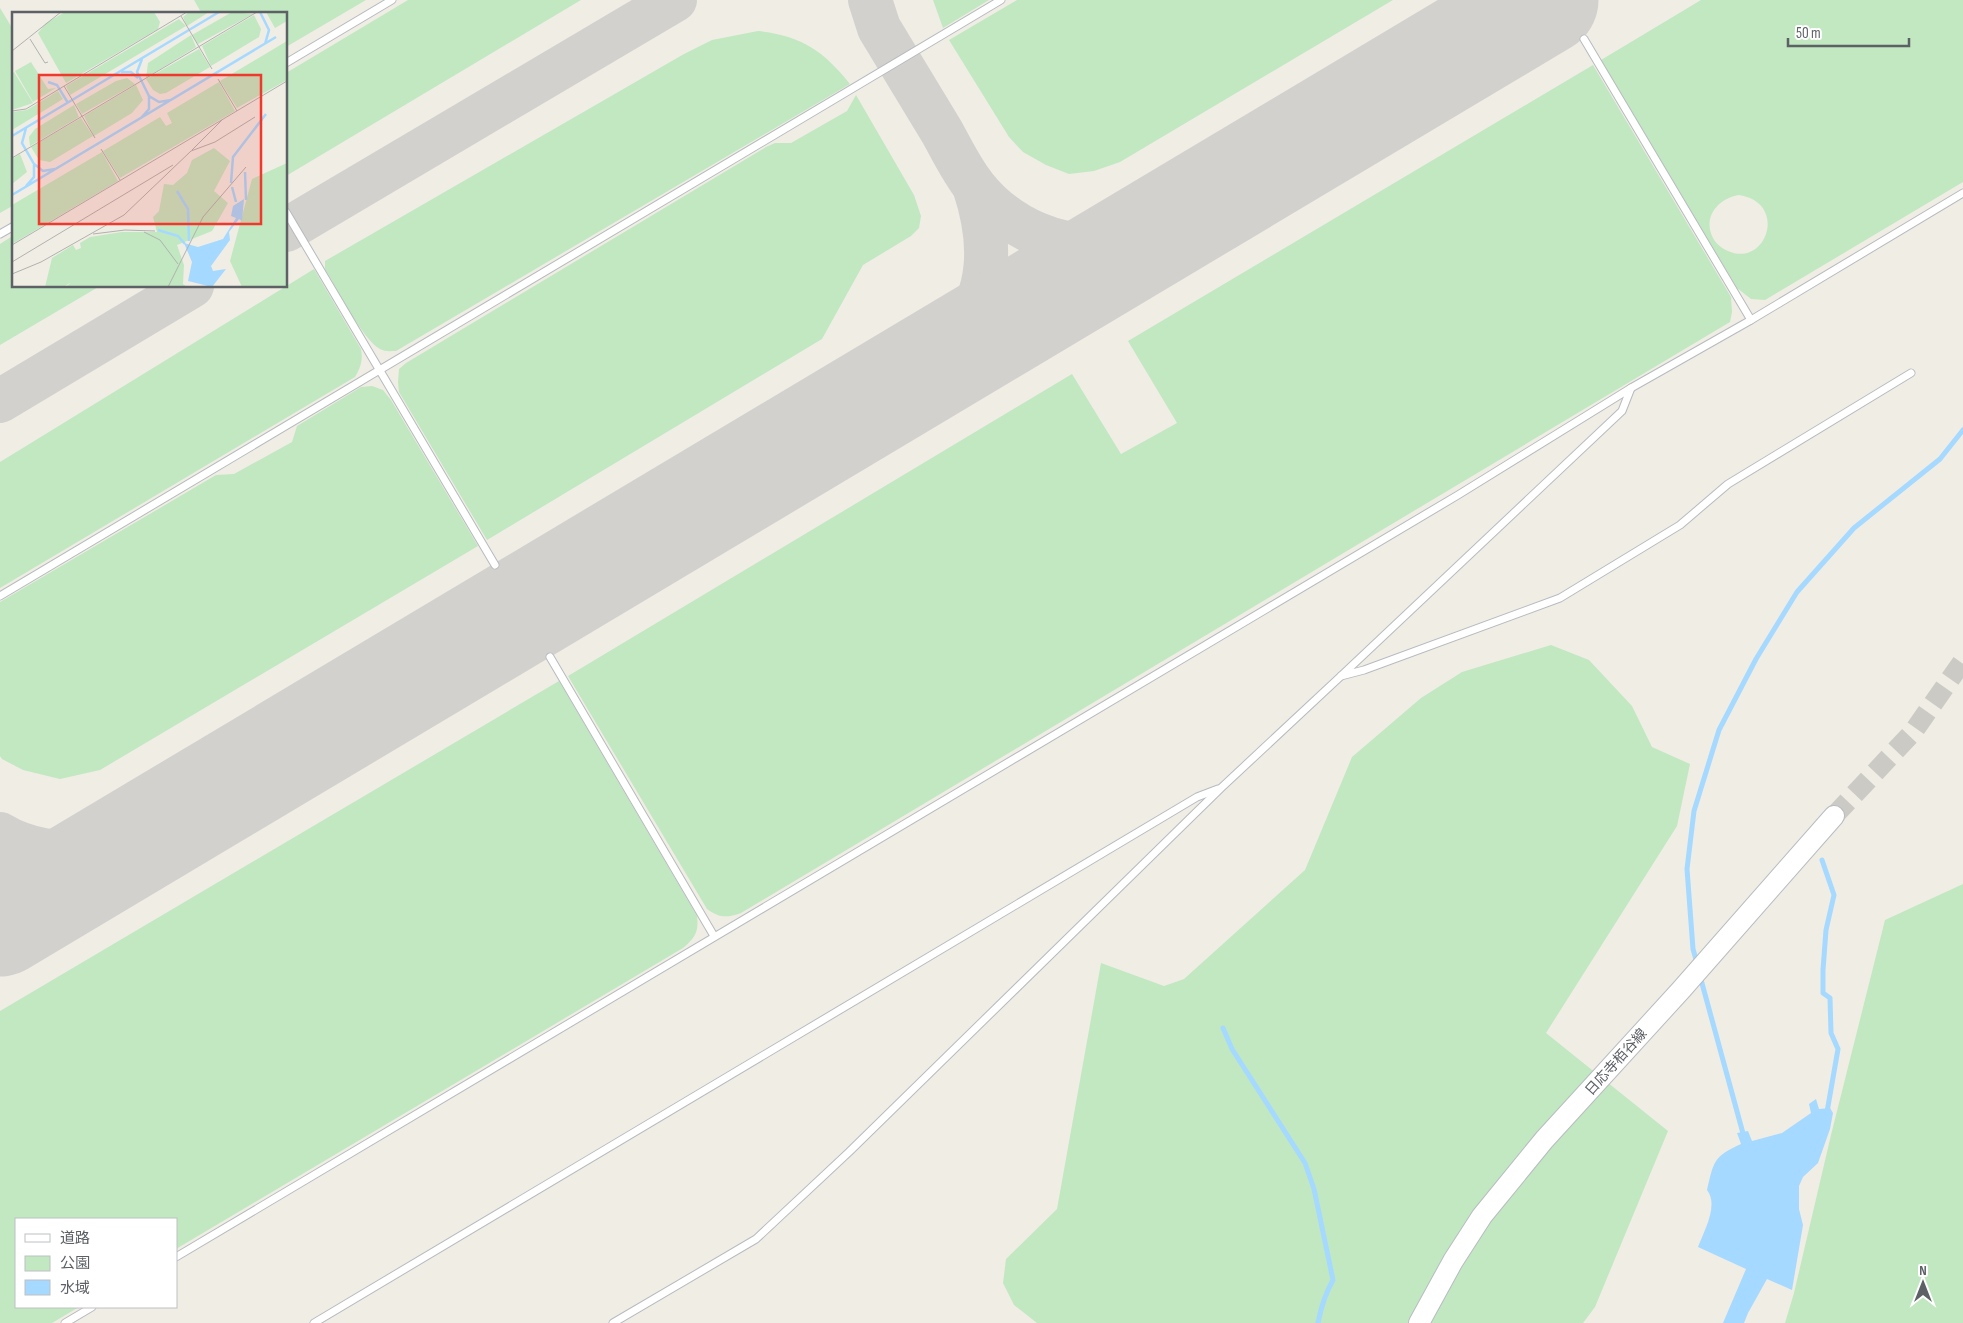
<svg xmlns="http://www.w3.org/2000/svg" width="1963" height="1323" font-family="'Sofia Sans Condensed','Noto Sans JP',sans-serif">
	<rect width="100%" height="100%" fill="#f0ede5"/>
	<g fill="#c1e8c1" fill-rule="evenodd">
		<path d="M194,0H366L286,47V14H202Z"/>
		<path d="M408,0H581L286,176V73Z"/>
		<path d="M933,0H989L943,28Z"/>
		<path d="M1017,0H1393L1120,162L1094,171L1069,174L1046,165L1023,152L1009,137L949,40Z"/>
		<path d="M1701,0H1963V182L1765,300L1751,299L1737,288L1601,60ZM1739,195C1789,203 1766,268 1728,251C1721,248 1715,243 1712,236C1703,215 1720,198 1739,195Z"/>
		<path d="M0,8L14,31V205L0,213Z"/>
		<path d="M758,31C801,36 823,50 850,84L396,351C391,351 385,352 380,349C362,339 337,288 325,269V261L684,54L712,40Z"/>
		<path d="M1593,65L1731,297L1732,312L1730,322L741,913C727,918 719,918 707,909L568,676L1072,374L1121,454L1177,423L1128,341Z"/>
		<path d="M856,95L914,195L921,216L919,228L911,236L863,265L822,339L487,540L399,392L398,382L399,369L406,363L766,147L775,143H791L847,111Z"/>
		<path d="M14,235V286H100L0,345V244Z"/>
		<path d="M314,269L361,349C363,360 361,367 355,377L0,588V462Z"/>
		<path d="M372,386L383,390L391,400L478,546L100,770L60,779L23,770L2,759L0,756V602L216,475L234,474L292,442L297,426L361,387Z"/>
		<path d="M1551,645L1589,660L1632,706L1652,747L1690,764L1677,826L1546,1033L1668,1131L1595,1307L1583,1323H1037L1014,1305L1003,1283L1006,1259L1057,1209L1101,963L1164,986L1184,979L1305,870L1352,757L1421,698L1462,672Z"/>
		<path d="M559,681L697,916C699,932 695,938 683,948L176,1249V1219H16V1307H79L52,1323H0V1011Z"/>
		<path d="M1963,884V1323H1785L1794,1293L1831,1135L1885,920Z"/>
	</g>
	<path fill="#a5d9ff" d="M1816,1099L1819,1109L1830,1108L1833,1113L1830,1129L1818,1163L1803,1177L1799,1186V1209L1803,1225L1792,1290L1767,1279L1748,1313L1744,1323H1723L1746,1269L1698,1247C1704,1231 1719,1205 1707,1190C1714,1161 1713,1157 1741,1144L1737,1133L1748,1131L1752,1141L1782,1133L1811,1113L1809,1104Z"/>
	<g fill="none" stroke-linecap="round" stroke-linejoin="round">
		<g stroke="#a5d9ff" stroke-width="5">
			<path d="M1822,860L1834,895L1826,930L1823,970V993L1830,998L1831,1033L1838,1049L1827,1112"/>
			<path d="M1697,963L1693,949L1687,869L1694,811L1719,730L1756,659L1797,592L1854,528L1940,459L1963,430"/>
			<path d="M1700,976L1744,1137"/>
			<path d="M1223,1028L1232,1049L1305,1163L1314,1189L1333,1280C1325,1294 1321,1307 1318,1323"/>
		</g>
		<g stroke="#d2d1ce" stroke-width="44">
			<path d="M870,0L879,28C900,63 921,97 942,132C952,150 962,171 975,187C1008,228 1061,252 1113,244C1131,241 1149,233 1166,225"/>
			<path d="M286,230L675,0"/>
			<path d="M903,383C921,370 942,357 956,339C993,292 992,240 974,186"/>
			<path d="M0,401L192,286"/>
			<path d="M0,834C26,850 61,855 91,852C109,850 127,842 144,836"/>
		</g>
		<path stroke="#d2d1ce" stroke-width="109" d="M0,922L1544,0"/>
		<path stroke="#cbcac5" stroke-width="20" stroke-dasharray="20 10" stroke-linecap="butt" d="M1834,816L1913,732L1963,661"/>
		<g stroke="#b7bbbf" stroke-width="9">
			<g id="service">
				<path d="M1584,39L1751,320"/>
				<path d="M286,63L392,0"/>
				<path d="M286,212L495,565"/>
				<path d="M0,234L14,226"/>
				<path d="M0,596L1001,0"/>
				<path d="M550,657L714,936"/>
				<path d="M1341,676L1622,411L1631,388"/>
				<path d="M176,1257L1458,495L1631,388L1751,320L1963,193"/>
				<path d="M65,1323L92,1307"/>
				<path d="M314,1323L1197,797L1218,789"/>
				<path d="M613,1323L756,1239L849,1152L1221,788L1341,676L1364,670L1560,598L1680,525L1728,484L1911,373"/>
			</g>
		</g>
		<g stroke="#b8bcc1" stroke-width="22">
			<path id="secondary" d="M1419,1323L1453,1261L1482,1216L1544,1140L1681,990L1834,816"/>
		</g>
		<use href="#service" stroke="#fff" stroke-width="7"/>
		<use href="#secondary" stroke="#fff" stroke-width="20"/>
	</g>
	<g text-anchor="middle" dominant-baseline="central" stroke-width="4.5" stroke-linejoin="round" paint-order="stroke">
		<g font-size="14" fill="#5d6166" stroke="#fff">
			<text transform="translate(1616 1062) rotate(-48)">日応寺栢谷線</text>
		</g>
	</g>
	<g transform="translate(12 12)">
		<rect width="275" height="275" fill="#f0ede5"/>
		<path d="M53,0H142L148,10L146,17L54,71L26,21L34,11ZM177,0H197L175,14L171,5ZM220,0L241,2L186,32L180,23ZM254,0H275V9L263,16ZM242,3L249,17L247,25L199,54L190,34ZM167,7L174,14L58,83L54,74ZM179,23L184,35L134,66L136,51ZM275,29V68L225,96L208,69ZM187,37L198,55L154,81L148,82L141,78L134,67ZM19,50L36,77L44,76L21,90L3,59ZM2,60L21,91L0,98V61ZM115,66L123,72L70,102L64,92L104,69ZM207,70L223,99L108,166L91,139L148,105L154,114L160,111L155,101ZM124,73L131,88L120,101L82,124L72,104ZM46,79L51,87L0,118V100L15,98ZM62,93L67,105L18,134L17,125L23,117ZM69,106L81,124L38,150L27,148L19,135ZM202,136L218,149L202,179L216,191L200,219L165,233L172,253L171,272L175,275H54L59,270L52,275H33L40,246L61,233L64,238L69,236L68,231L78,225L110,220H145L141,205L147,199L152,172L161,173L175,161L180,148ZM90,140L106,169L0,232V193ZM8,142L15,160L0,172V147ZM275,151V275H230L218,249L240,167Z" fill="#c1e8c1"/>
		<path d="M232,187L230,209L227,207L217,220L218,228L199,254L201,259L214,257L200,275L176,269L180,250L172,231L186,235L211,227L224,206L219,204L221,194Z" fill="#a5d9ff"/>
		<path fill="none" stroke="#a5d9ff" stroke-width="2.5" d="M248,0L257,18L253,32M130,47L125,60L137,84L147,90L159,88M109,60H119L126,66M36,70L45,73L56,91M129,106L137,97V84M14,116L10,131L22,152L31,159L43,157M0,124L207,0M233,160L234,188M219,171L221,145L254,102M14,174L22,165V153M220,175L224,190M165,179L176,197L177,229M0,183L264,25M146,218L166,224L173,232"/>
		<path fill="none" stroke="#b1b1ae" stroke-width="1" d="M169,4L200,57M18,27L33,51L36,50M0,39L49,0M206,67L225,99M52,74L83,126M0,99L14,97L175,0M89,137L108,168M180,138L211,107M0,146L245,0M132,220L148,228L166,252M81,222L113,218L143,219M0,233L275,69M0,250L161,153M0,262L29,250L112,203L179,139L203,130L243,105M156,275L191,205L234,155"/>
		<path fill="#ef392c" fill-opacity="0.15" stroke="#ef392c" stroke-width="2.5" d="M27,63H249V212H27Z"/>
		<rect width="275" height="275" fill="none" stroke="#5d6166" stroke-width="2.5"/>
	</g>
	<rect x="15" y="1218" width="162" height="90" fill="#ffffff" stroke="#bec0c2"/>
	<rect x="25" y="1234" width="25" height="8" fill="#ffffff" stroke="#bec0c2"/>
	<text x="60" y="1243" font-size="15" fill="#5d6166">道路</text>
	<rect x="25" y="1256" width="25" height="15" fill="#c1e8c1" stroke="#bec0c2"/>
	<text x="60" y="1268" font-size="15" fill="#5d6166">公園</text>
	<rect x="25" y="1280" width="25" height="15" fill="#a5d9ff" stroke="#bec0c2"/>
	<text x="60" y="1293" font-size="15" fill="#5d6166">水域</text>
	<g transform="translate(1923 1283)" stroke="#ffffff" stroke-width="4" paint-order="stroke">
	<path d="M0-4L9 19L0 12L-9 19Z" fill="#5d6166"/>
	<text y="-8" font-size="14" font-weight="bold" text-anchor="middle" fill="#5d6166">N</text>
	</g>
	<path d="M1788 38v8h121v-8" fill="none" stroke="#5d6166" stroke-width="2.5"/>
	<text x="1796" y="38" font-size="15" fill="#5d6166" stroke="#ffffff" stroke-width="4" paint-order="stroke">50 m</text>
</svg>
